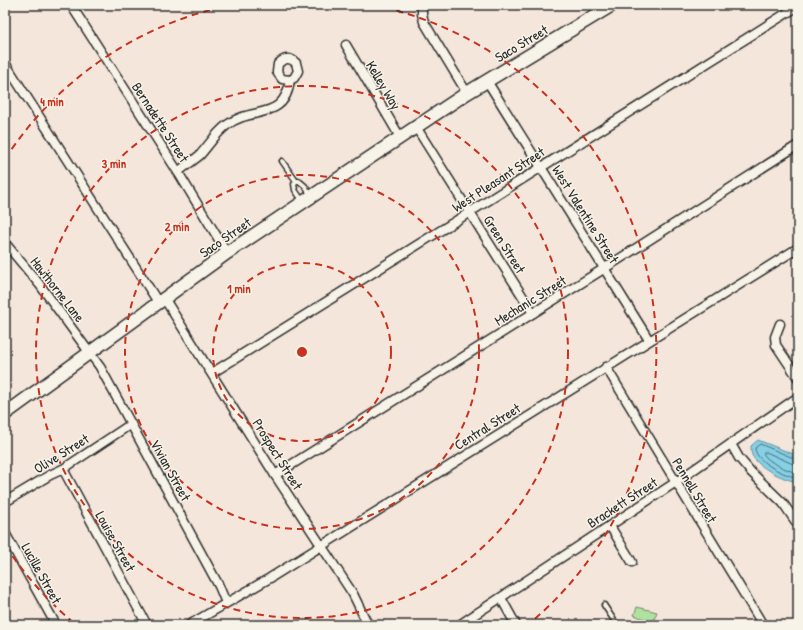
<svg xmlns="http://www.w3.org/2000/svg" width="803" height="630" font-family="'Patrick Hand',sans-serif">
	<rect width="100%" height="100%" fill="#f5e6dc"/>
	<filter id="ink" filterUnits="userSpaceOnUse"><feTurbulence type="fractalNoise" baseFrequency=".025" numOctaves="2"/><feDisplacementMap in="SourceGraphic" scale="8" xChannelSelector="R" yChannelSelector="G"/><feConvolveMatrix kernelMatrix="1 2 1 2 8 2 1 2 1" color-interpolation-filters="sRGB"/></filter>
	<g filter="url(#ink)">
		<path fill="#b1e1a0" stroke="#6e8666" d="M637,607L657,612L653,622L634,615Z"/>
		<path fill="#85d0e5" stroke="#618e9b" d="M758,440L798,456V482C785,480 758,468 752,455C751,453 751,449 751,446Z"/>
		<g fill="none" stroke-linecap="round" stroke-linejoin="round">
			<g stroke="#4f6d75" stroke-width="1">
				<path d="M798,460L760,444L755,448C756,463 785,475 798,478"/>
				<path d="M798,465L793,464L766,452L763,453C767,462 788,471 798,473"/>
			</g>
			<g stroke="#2b2b2b" stroke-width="7">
				<g id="lane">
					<path d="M282,161L296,181"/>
					<path d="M302,200L295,190L294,184L296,181H299L305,186L311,196"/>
					<path d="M604,605L617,625"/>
				</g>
			</g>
			<g stroke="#2b2b2b" stroke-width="11">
				<g id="street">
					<path d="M71,5L178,172L227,253"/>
					<path d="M422,5V14L424,22L467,93"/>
					<path d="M346,45L400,137"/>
					<path d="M5,63L158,302"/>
					<path d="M487,81L649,340"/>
					<path d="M416,127L533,313"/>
					<path d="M178,172C185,166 193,161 200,155C209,145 216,133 227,125C251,106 285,122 290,80L294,78L298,71L296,63C290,57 284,58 278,64L277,72L282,79L290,80"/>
					<path d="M5,243L40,285L100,367L219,586L226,603"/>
					<path d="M164,298L275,475L353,594L368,625"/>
					<path d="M780,324L775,337L776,345L798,378"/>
					<path d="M606,367L763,625"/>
					<path d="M212,373C408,252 603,128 798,6"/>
					<path d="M731,444L739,458L751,472L783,503L798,525"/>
					<path d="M63,469L147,625"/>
					<path d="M275,475L605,268L798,145"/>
					<path d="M5,502L50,475L63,469L131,424"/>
					<path d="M610,526L632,562"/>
					<path d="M5,533L56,625"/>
					<path d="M501,598L516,625"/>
					<path d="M189,625L270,578L798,248"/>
					<path d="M459,625L676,482L798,397"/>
				</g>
			</g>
			<g stroke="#2b2b2b" stroke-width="15">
				<path id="secondary" d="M5,414L227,253L467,93L612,5"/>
			</g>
			<use href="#lane" stroke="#f7f3e8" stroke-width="4"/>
			<use href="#street" stroke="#f7f3e8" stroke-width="8"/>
			<use href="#secondary" stroke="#f7f3e8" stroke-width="12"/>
		</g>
	</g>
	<g fill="none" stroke="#c8321e" stroke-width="2" stroke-dasharray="7 5">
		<circle cx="302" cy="352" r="89"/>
		<circle cx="302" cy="352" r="177"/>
		<circle cx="302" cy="352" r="266"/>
		<path d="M74 623A354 354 0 0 1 5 545M5 159A354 354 0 0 1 231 5M373 5A354 354 0 0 1 530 623"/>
	</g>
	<g text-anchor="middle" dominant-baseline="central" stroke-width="3" stroke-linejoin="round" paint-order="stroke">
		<g font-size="14" fill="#2b2b2b" stroke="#f7f3e8">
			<text transform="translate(521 43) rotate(-31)">Saco Street</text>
			<text transform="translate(384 85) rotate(59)">Kelley Way</text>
			<text transform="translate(161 122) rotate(57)">Bernadette Street</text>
			<text transform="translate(498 179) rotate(-33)">West Pleasant Street</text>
			<text transform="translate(586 214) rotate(58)">West Valentine Street</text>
			<text transform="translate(225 237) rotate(-35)">Saco Street</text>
			<text transform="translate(505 244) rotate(58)">Green Street</text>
			<text transform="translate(58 289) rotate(52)">Hawthorne Lane</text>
			<text transform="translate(530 300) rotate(-32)">Mechanic Street</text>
			<text transform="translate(487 426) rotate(-32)">Central Street</text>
			<text transform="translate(61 453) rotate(-32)">Olive Street</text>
			<text transform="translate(278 454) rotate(58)">Prospect Street</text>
			<text transform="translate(171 470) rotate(61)">Vivian Street</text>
			<text transform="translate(695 490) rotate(59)">Pennell Street</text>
			<text transform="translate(622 502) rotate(-33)">Brackett Street</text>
			<text transform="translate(116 541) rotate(61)">Louise Street</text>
			<text transform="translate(42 573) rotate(61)">Lucille Street</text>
		</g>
	</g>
	<circle cx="302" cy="352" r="6" fill="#c8321e" stroke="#f7f3e8" stroke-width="2"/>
	<g font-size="12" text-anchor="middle" font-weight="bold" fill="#c8321e" stroke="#f7f3e8" stroke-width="3" stroke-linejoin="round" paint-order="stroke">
		<text x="52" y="106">4 min</text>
		<text x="114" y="168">3 min</text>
		<text x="177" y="231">2 min</text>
		<text x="239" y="293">1 min</text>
	</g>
	<rect width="803" height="630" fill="none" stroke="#f7f3e8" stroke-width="20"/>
	<rect x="10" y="10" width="783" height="610" fill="none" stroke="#2b2b2b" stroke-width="1.5" filter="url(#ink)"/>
</svg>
